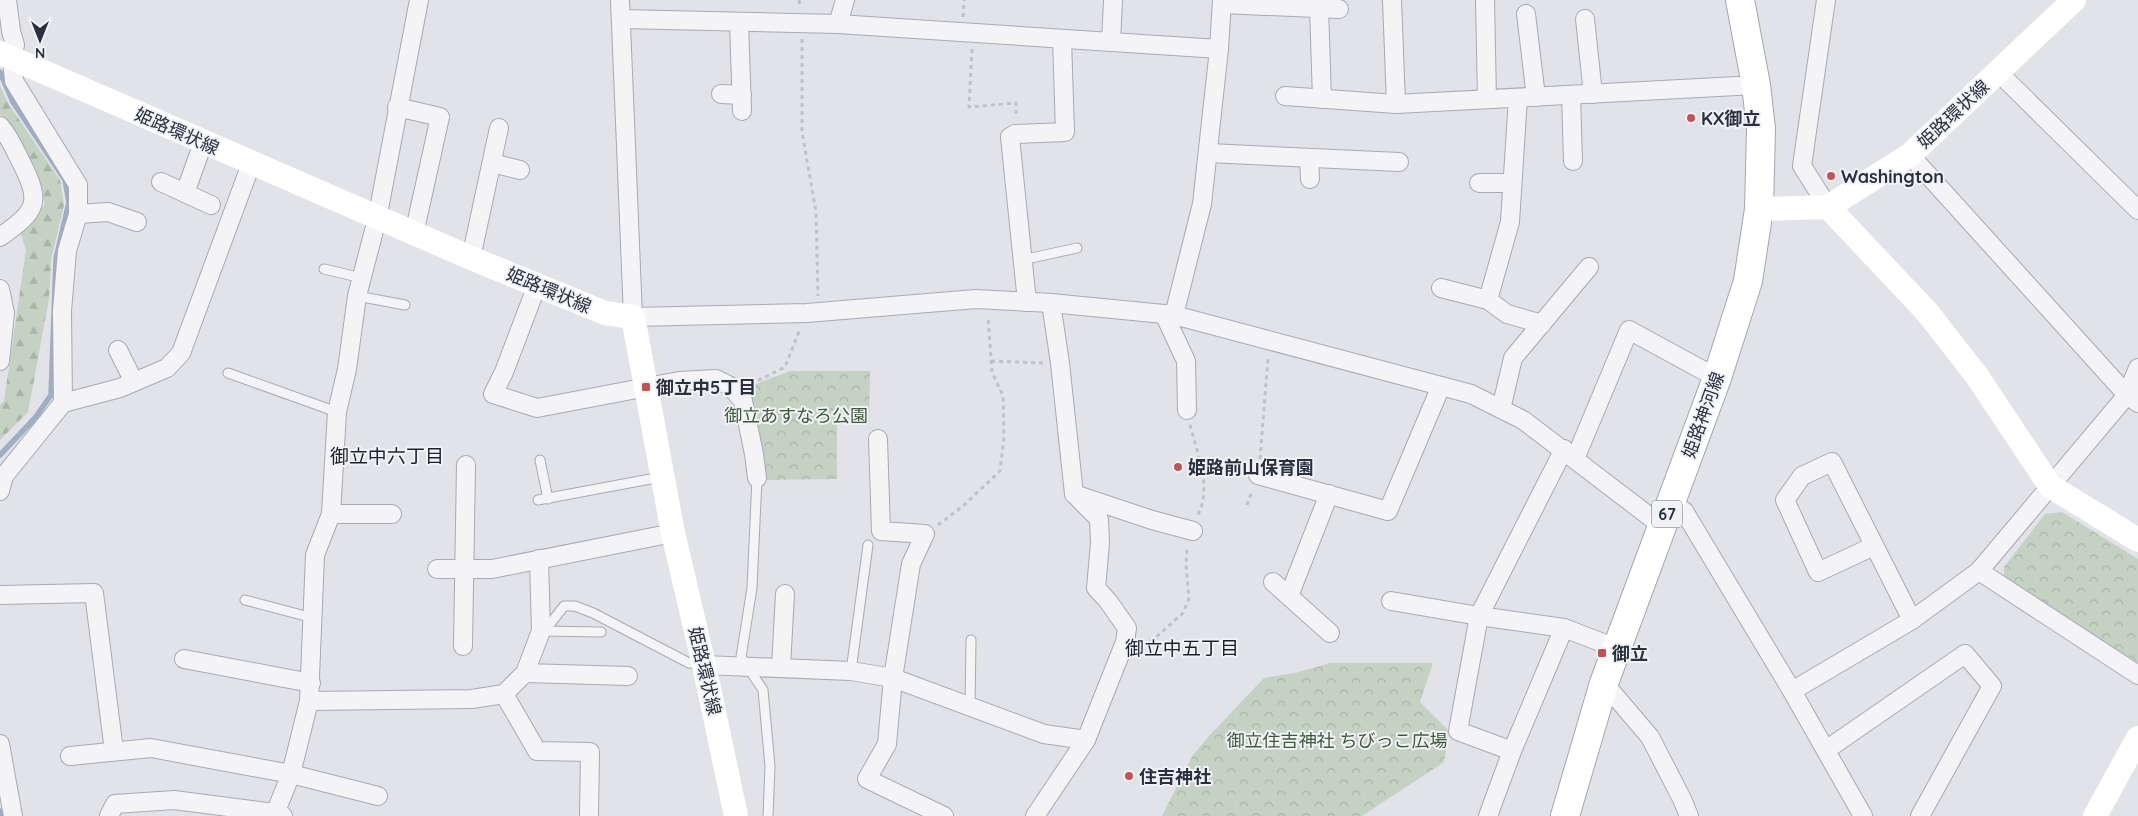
<svg xmlns="http://www.w3.org/2000/svg" width="2138" height="816" font-family="Quicksand,'Noto Sans JP',sans-serif">
	<defs>
		<pattern id="forest-firs" width="22" height="20" patternUnits="userSpaceOnUse" patternTransform="scale(1.25)"><rect width="22" height="20" fill="#c5d1c3"/><path d="M5 1l3.5 6h-7zM16 11l3.5 6h-7z" fill="#a9b4a9"/></pattern>
		<pattern id="park-crowns" width="20" height="18" patternUnits="userSpaceOnUse" patternTransform="scale(1.25)"><rect width="20" height="18" fill="#c5d1c3"/><path d="M2 6a3 3 0 1 1 6 0M12 15a3 3 0 1 1 6 0" fill="none" stroke="#a9b4a9"/></pattern>
	</defs>
	<rect width="100%" height="100%" fill="#e1e3e8"/>
	<path fill="url(#forest-firs)" d="M0,86L8,103L60,180L64,205L51,260L49,299L28,412L0,440V405L4,401L26,250L21,234L45,204L34,169L0,114Z"/>
	<g fill="url(#park-crowns)">
		<path d="M790,371H870L869,424H837V479L762,480L741,390Z"/>
		<path d="M2062,512L2138,559V663L2004,576V567L2045,514Z"/>
		<path d="M1330,663H1433L1420,702L1449,731L1444,762L1362,816H1162L1193,755L1210,735L1264,678L1295,673Z"/>
	</g>
	<g fill="none" stroke-linecap="round" stroke-linejoin="round">
		<g stroke="#a0aec5" stroke-width="5.5">
			<path d="M0,72L13,102L65,180L69,202L56,259L51,395L35,418L0,455"/>
			<path d="M0,811L1,816"/>
		</g>
		<g stroke="#a7aab2" stroke-width="11">
			<g id="lane">
				<path d="M1022,260L1077,248"/>
				<path d="M324,269L362,278"/>
				<path d="M357,296L405,305"/>
				<path d="M228,373L337,412"/>
				<path d="M540,460L548,499"/>
				<path d="M757,478L752,588L741,657L763,690L770,766L768,816"/>
				<path d="M538,500L661,477"/>
				<path d="M245,600L313,618"/>
				<path d="M541,631L550,624L564,606H575L593,613L689,663L701,664"/>
				<path d="M541,631L601,632"/>
				<path d="M851,671L868,545"/>
				<path d="M970,706L971,640"/>
			</g>
		</g>
		<g stroke="#a7aab2" stroke-width="20">
			<g id="street">
				<path d="M620,0L633,317L807,313L976,299L1051,303L1174,315L1471,394L1523,420L1662,526"/>
				<path d="M1392,0L1396,104L1756,85"/>
				<path d="M1485,0L1487,99"/>
				<path d="M1826,0L1802,166L1828,207"/>
				<path d="M1222,4L1339,9"/>
				<path d="M1319,8L1322,99"/>
				<path d="M1526,14L1536,97"/>
				<path d="M621,19L838,24L1219,49"/>
				<path d="M1585,19L1593,94"/>
				<path d="M739,22L742,111"/>
				<path d="M838,24L845,0"/>
				<path d="M1111,42L1113,0"/>
				<path d="M1998,72L2138,210"/>
				<path d="M721,94L742,95"/>
				<path d="M1571,95L1573,161"/>
				<path d="M1285,96L1396,104"/>
				<path d="M397,107L440,117L414,234"/>
				<path d="M0,126C9,136 15,150 21,162C42,203 37,211 0,237"/>
				<path d="M1208,153L1399,162"/>
				<path d="M1910,155L2127,395L2138,403"/>
				<path d="M1309,158L1310,179"/>
				<path d="M492,163L520,170"/>
				<path d="M161,182L211,205"/>
				<path d="M1479,183H1512"/>
				<path d="M185,193L203,143"/>
				<path d="M78,214L108,212L137,222"/>
				<path d="M471,258L499,128"/>
				<path d="M537,285L504,372L493,394L537,408L679,381L716,379L730,386L743,401L754,454L757,478"/>
				<path d="M1441,288L1488,300L1507,314L1542,324"/>
				<path d="M0,289L5,313L0,361"/>
				<path d="M1488,300L1510,222L1518,98"/>
				<path d="M1027,302L1010,137L1015,134L1065,132L1062,39"/>
				<path d="M1051,303L1060,363L1074,494L1152,520L1193,531"/>
				<path d="M1164,314L1186,361L1187,410"/>
				<path d="M1174,315L1202,204L1219,49L1222,0"/>
				<path d="M118,350L134,382"/>
				<path d="M63,403L120,388L167,368L181,353L251,164"/>
				<path d="M1501,409L1513,358L1589,267"/>
				<path d="M878,439L881,531L925,534L911,564L893,678L887,744L867,779L944,816"/>
				<path d="M1564,449L1479,616L1564,628L1616,648"/>
				<path d="M1575,459L1629,330L1717,378"/>
				<path d="M1258,475L1388,511L1441,386"/>
				<path d="M0,491L4,476L63,403L62,311L67,251L78,214V185L14,81L12,59L15,45L11,31L7,0"/>
				<path d="M1078,498L1099,519L1100,543L1096,588L1108,601L1127,628L1125,642L1086,740"/>
				<path d="M1670,503L1684,511L1792,691L1863,816"/>
				<path d="M331,514H392"/>
				<path d="M1874,546L1818,572L1785,500L1802,476L1832,462L1912,620"/>
				<path d="M437,569H492L673,533"/>
				<path d="M1979,571L2138,675"/>
				<path d="M1273,582L1330,633"/>
				<path d="M0,595L94,593L114,751"/>
				<path d="M1289,596L1329,494"/>
				<path d="M1391,601L1479,616L1458,731L1512,751"/>
				<path d="M463,646L466,465"/>
				<path d="M184,659L311,683"/>
				<path d="M704,665L851,671L893,678L1044,734L1086,740L1035,816"/>
				<path d="M781,667L785,594"/>
				<path d="M525,673L628,676"/>
				<path d="M1604,683L1650,737L1682,799L1689,816"/>
				<path d="M1792,691L1912,620L1979,571L2127,395L2138,368"/>
				<path d="M504,694L537,751L590,752L589,816"/>
				<path d="M309,701L472,699L504,694L525,673L541,631L539,559"/>
				<path d="M0,744L13,816"/>
				<path d="M1826,750L1965,654L1992,686L1920,816"/>
				<path d="M70,756L151,748L291,774L378,796"/>
				<path d="M109,816L115,804L174,800L275,813L283,816"/>
				<path d="M274,816L291,774L309,701L315,555L331,514L337,412L347,369L357,296L377,219L419,0"/>
				<path d="M1488,816L1512,751L1564,628"/>
			</g>
		</g>
		<g stroke="#a2a7b3" stroke-width="30">
			<path id="primary" d="M1565,816L1604,683L1717,378L1748,281L1759,209L1761,129L1756,85L1740,0"/>
		</g>
		<g stroke="#c0c1c7" stroke-width="3" stroke-dasharray="4 4" stroke-linecap="butt">
			<path d="M799,0L800,7"/>
			<path d="M963,17L964,0"/>
			<path d="M802,39V132L816,212L818,296"/>
			<path d="M972,49L969,107L1016,103V117"/>
			<path d="M991,361L1043,363"/>
			<path d="M751,384L785,367L800,329"/>
			<path d="M1190,425C1197,452 1213,490 1197,516"/>
			<path d="M1260,459L1268,358"/>
			<path d="M1247,505L1252,491"/>
			<path d="M938,525L963,506L1000,471L1004,437L1003,396L992,372L988,317"/>
			<path d="M1143,645L1155,638L1183,613L1189,598L1186,565L1187,547"/>
		</g>
		<use href="#lane" stroke="#f4f4f7" stroke-width="9"/>
		<use href="#street" stroke="#f4f4f7" stroke-width="18"/>
		<g stroke="#fff" stroke-width="24">
			<path d="M0,53L471,258L605,313L633,317L673,533L704,665L736,816"/>
			<path d="M1828,207L1927,312L1977,376L2050,486L2138,540"/>
			<path d="M1759,209L1828,207L1910,155L2074,0"/>
			<path d="M2095,816L2138,738"/>
		</g>
		<use href="#primary" stroke="#fff" stroke-width="28"/>
	</g>
	<g fill="#c15357" stroke="#f1f2f6" stroke-width="2">
		<circle cx="1691" cy="118" r="5"/>
		<circle cx="1831" cy="176" r="5"/>
		<rect x="641" y="382" width="10" height="10" rx="2.5"/>
		<circle cx="1178" cy="467" r="5"/>
		<rect x="1597" y="648" width="10" height="10" rx="2.5"/>
		<circle cx="1129" cy="776" r="5"/>
	</g>
	<g text-anchor="middle" dominant-baseline="central" stroke-width="4" stroke-linejoin="round" paint-order="stroke">
		<rect fill="#f1f2f6" stroke="#666a76" stroke-width="1" x="1652" y="500.5" width="30" height="27" rx="4"/>
		<g font-size="16" font-weight="bold" fill="#2b303f">
			<text x="1667" y="514">67</text>
		</g>
		<g font-size="18" fill="#2b303f" stroke="#f1f2f6">
			<text transform="translate(1953 114) rotate(-43)">姫路環状線</text>
			<text transform="translate(177 131) rotate(24)">姫路環状線</text>
			<text transform="translate(549 290) rotate(23)">姫路環状線</text>
			<text transform="translate(1703 415) rotate(-70)">姫路神河線</text>
			<text transform="translate(705 671) rotate(77)">姫路環状線</text>
		</g>
		<g font-size="18" font-weight="bold" fill="#2b303f" stroke="#f1f2f6" text-anchor="start">
			<text x="1701" y="118">KX御立</text>
			<text x="1841" y="176">Washington</text>
			<text x="656" y="387">御立中5丁目</text>
			<text x="1188" y="467">姫路前山保育園</text>
			<text x="1612" y="653">御立</text>
			<text x="1139" y="776">住吉神社</text>
		</g>
		<g font-size="18" fill="#3c593a" stroke="#f1f2f6">
			<text x="796" y="415">御立あすなろ公園</text>
			<text x="1337" y="740">御立住吉神社 ちびっこ広場</text>
		</g>
		<g font-size="19" fill="#1d212f" stroke="#f1f2f6">
			<text x="387" y="456">御立中六丁目</text>
			<text x="1182" y="648">御立中五丁目</text>
		</g>
	</g>
	<g transform="translate(40 40) rotate(180)" stroke="#f1f2f6" stroke-width="4" paint-order="stroke">
	<path d="M0-4L9 19L0 12L-9 19Z" fill="#2b303f"/>
	<text y="-8" font-size="14" font-weight="bold" text-anchor="middle" fill="#2b303f">N</text>
	</g>
</svg>
